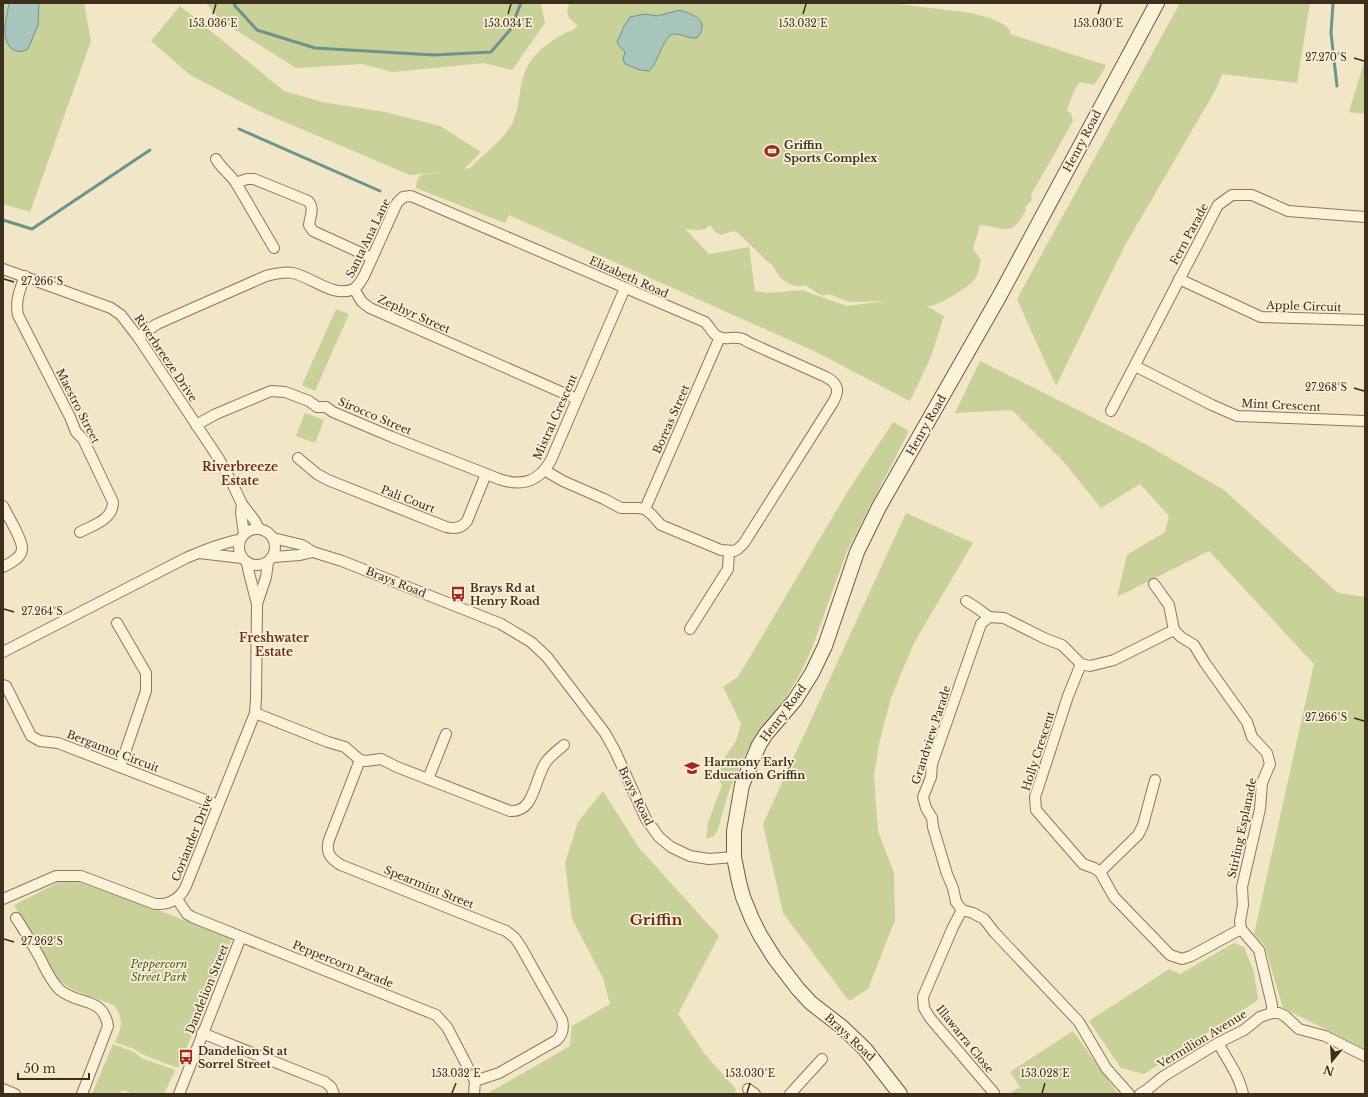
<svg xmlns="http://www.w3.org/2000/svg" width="1368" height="1097" font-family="'Libre Baskerville',serif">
	<rect width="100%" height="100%" fill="#f1e6c5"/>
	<g fill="#c8d198" fill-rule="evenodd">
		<path d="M3,3H84L91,41L30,212L3,204Z"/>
		<path d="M206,3H541L545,23L512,70L484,63L393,72L362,64L296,68L220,20Z"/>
		<path d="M569,3H890L971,13L990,18L1005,25L1010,30V34L1099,63L1105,64V68L1094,85L1080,82C1073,90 1071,100 1067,110L1071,114L1073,121L1031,195L1032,200L1025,207L1026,210C1010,239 1008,227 980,225L973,249L981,260C979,267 979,274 974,280C968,288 940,304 931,306C929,306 927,306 925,305L944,316L930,359L910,401L814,351L509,215L505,223L416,188L417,180L421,175L441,172L410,175L259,111L190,75L151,41L180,6L284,91L322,102L385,112L440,126L481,152L464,169L470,168C483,155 503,140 512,124C522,105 517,81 530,62C538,50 552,40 565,33C570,31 574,30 578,26L569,18L567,12ZM708,226H711L715,232L721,235L734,231L738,233L767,261C775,265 776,275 783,280C786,282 793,286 797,286C800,287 804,285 806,286C815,289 819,299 829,294L849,302L886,301L847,306L802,290L768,293L755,291L749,247L709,254L685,229L697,230L706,229Z"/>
		<path d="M1180,3H1310L1297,83L1222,74L1216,89L1124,247L1056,386L1017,299Z"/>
		<path d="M1365,59V114L1349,112Z"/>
		<path d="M336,309L349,314L315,391L302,385Z"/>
		<path d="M980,361L1147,445L1224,490L1338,593L1365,597V1049L1283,1008L1264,944L1254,934L1314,664L1209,551L1117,597L1127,555L1165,532L1169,516L1140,484L1101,508L1063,461L1012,410L955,413Z"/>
		<path d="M305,413L324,420L315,443L296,436Z"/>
		<path d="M893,422L909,431L847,551L812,648L800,674L784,701L760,731L748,749L729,791L718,829L714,836L706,839L708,823L722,785L714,773L736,741L741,724L723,687L738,677L848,491Z"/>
		<path d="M906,513L973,543L914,643L891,698L879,744L874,775L878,831L894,873L895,920L868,989L849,1001L783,913L763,824Z"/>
		<path d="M603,791L639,848L719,936L678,1014L704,1053L736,1089L734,1094H489L490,1092L570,1046L572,1026L610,1004L603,978L572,919L565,863L578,822Z"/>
		<path d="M71,881L82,883L166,913L231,939L229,948L178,1068L144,1055L134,1049L115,1042C122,1026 124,1021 115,1006C97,997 72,994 58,979L14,905L59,882Z"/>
		<path d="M1234,943L1244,947L1254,972L1258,1000L1144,1074L1121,1068L1089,1021L1169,969L1180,974Z"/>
		<path d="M1073,1031L1118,1094H1009L1020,1087L1010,1072Z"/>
		<path d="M113,1044L134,1052L141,1058L175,1070L164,1094H134L122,1090L120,1094H92Z"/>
	</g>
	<g fill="#a7c5bd" stroke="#6d948b">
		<path d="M9,3H39L38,25L28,49C22,52 16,53 11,48C0,37 7,17 9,3Z"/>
		<path d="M680,10C694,15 711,20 697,38C689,39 682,34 674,34C665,35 659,56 655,63C654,66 651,68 649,71L640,70L625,64L623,59L625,52L618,44L617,41L620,36L624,26L630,17L645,14L657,16Z"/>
	</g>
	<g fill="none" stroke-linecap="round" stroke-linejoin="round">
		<g stroke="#6d948b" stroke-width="3">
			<path d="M234,3L235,6L257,30L315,48L434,55L491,52L510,30L521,3"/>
			<path d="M1333,3L1331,33L1337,86"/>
			<path d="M239,129L380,191"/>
			<path d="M3,220L32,229L150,150"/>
		</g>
		<g stroke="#8e775a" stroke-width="12">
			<g id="minor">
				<path d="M216,159C221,168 230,174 236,183L274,248"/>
				<path d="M236,183L247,179H254L308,201C315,208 310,216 309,225L313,231L372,258"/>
				<path d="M3,269L111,308L121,315L138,337L219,459L233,485L242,504L255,521L259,529"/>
				<path d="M25,276C20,289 15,301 18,315L70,417L76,432L83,439L113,502C113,520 93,525 80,532"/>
				<path d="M1179,279L1261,317L1365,320"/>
				<path d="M354,289L359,284L364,276L397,203L403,197L411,196L705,322C710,327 712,333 718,337C725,340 731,337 738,338C743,338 746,341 750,343L826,377C839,384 840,391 832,404L744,543L738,549L734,551L721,550L661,525L652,515L645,509L638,508H621L604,499L563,481L544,470"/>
				<path d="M138,337L157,324L266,276C275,274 284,271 293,273C314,278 333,298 354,289L362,302L370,308L577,399"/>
				<path d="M1135,366L1212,405L1237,416L1365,421"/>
				<path d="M1111,411L1218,205L1232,195H1252L1288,211L1365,217"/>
				<path d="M196,425L216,414L271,391L285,392L309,401L317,407H326L333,412L392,437L499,479C522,487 539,482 551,460L625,288"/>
				<path d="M298,458L317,474L328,480L446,527C454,529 462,528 467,521L486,474"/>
				<path d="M242,504L241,513L244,534"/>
				<path d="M3,506C7,515 23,540 22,549C22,558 10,563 3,567"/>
				<path d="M645,509L720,337"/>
				<circle cx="257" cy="547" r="18"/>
				<path d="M273,538L302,545L313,552L342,561L501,624L531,642L547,657L605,733L615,751L646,819L659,837L671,847L690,856L709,859L734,857"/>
				<path d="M199,553L242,558"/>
				<path d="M273,557L300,555L313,552"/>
				<path d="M1154,584L1169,605L1174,630L1181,637L1194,645L1205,663L1247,722L1252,737L1267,753L1270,764L1262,783L1260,809L1242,887L1243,905L1240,921L1241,929L1259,950L1272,1005V1013"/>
				<path d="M966,601L977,608L989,617"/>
				<path d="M257,604L266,577L268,562"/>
				<path d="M117,623L146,673V691L120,767"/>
				<path d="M690,629L728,569L729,551"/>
				<path d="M3,652L186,558C203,551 220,543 239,540"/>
				<path d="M1081,664L1068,696L1035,797L1036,810L1083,864L1094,868L1100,872L1114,897L1170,955L1182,959L1191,956L1241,929"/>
				<path d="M3,685L6,686L31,736L40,741L58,743L218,805"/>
				<path d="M255,713L328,742L345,747L360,760L366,761L381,759L397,767L510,811C535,813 534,779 546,762C550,756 558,750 564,745"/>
				<path d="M360,760L329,840C325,853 331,859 341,865L506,931L515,938L521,947L562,1020C564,1028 563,1034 557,1040L499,1073L475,1081L474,1094"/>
				<path d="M428,779L446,734"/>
				<path d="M1100,872L1138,835L1143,825L1155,780"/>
				<path d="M3,899L56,876H81L155,904C169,905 180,899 186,886L255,713L256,699L257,604L249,573L247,563"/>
				<path d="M177,899L187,914L192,917L436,1015L447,1027L475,1081"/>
				<path d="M962,910L953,927L923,997L924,1008L930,1018L994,1093"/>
				<path d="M16,918C25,931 32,944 40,958C45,968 51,982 60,990C79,1006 103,996 108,1026L82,1094"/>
				<path d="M202,1033L325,1082L331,1087L334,1094"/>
				<path d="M1218,1043C1227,1059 1239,1075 1243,1094"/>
				<path d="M3,1089L15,1094"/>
				<path d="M748,1089L755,1094"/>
				<path d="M179,1094L241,937"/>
				<path d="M790,1094L822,1059"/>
				<path d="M1129,1094L1106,1068L1079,1022L995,933L984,919L973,913L962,910L956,902L953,888L947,874L933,827L932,818L926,808L923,797L931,777L932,764L981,624L989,617L1004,618L1046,639L1062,645L1081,664L1090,666L1114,660L1174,630"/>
				<path d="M1140,1094L1148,1089L1164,1076L1218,1043L1244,1030L1260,1017L1272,1013H1279L1285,1016L1299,1029L1325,1036L1365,1056"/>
			</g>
		</g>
		<g stroke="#70583d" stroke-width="16">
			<path id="secondary" d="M900,1094L865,1049L842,1027L811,1003L798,989L775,959L760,935L752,919L743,897L739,882L734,857V831L742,785L759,745L766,734L795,700L812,673L825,646L857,552L879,507L999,297L1157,3"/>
		</g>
		<use href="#minor" stroke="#fbf2da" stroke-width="10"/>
		<use href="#secondary" stroke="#fbf2da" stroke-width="14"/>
	</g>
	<path fill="none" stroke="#3d2e1e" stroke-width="1.5" d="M213,14L216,4M508,14L511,4M803,14L806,4M1098,14L1101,4M1354,58L1364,61M4,279L14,282M1354,388L1364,391M4,609L14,612M1354,718L1364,721M4,939L14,942M452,1093L456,1083M747,1093L750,1083M1042,1093L1045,1083"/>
	<defs>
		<g id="stadium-bare" transform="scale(1.2)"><path d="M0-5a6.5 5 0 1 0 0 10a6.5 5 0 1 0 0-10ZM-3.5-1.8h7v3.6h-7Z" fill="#a12925" stroke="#f8efd6" stroke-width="2.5" paint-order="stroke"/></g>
		<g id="bus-bare" transform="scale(1.2)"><path d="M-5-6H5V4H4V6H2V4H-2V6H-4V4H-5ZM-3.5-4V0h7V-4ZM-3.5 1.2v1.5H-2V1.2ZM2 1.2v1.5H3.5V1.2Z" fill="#a12925" stroke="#f8efd6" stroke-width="2.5" paint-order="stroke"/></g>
		<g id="school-bare" transform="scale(1.2)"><path d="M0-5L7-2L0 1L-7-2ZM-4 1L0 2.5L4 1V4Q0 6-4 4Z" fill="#a12925" stroke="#f8efd6" stroke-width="2.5" paint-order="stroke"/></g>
	</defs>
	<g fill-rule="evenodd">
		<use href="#stadium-bare" x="772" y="151"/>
		<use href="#bus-bare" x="458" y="594"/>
		<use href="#school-bare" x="692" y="768"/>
		<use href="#bus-bare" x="186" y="1057"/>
	</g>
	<g text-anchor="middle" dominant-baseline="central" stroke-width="3.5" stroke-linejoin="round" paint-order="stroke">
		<g font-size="11" fill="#3d2e1e" stroke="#f8efd6">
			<text transform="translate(1082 141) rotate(-62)">Henry Road</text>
			<text transform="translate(1189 234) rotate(-62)">Fern Parade</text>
			<text transform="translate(368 238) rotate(-64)">Santa Ana Lane</text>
			<text transform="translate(629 277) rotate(24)">Elizabeth Road</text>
			<text transform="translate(1304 306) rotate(2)">Apple Circuit</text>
			<text transform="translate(414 314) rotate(24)">Zephyr Street</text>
			<text transform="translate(166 358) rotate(56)">Riverbreeze Drive</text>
			<text transform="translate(1281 405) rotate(3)">Mint Crescent</text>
			<text transform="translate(78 406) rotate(63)">Maestro Street</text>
			<text transform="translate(375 416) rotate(23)">Sirocco Street</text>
			<text transform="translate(555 417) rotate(-66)">Mistral Crescent</text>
			<text transform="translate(671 419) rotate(-66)">Boreas Street</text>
			<text transform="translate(926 425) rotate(-60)">Henry Road</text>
			<text transform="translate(408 499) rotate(21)">Pali Court</text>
			<text transform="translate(396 582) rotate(22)">Brays Road</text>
			<text transform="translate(783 713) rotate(-53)">Henry Road</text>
			<text transform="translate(931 735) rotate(-72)">Grandview Parade</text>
			<text transform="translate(113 751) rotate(21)">Bergamot Circuit</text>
			<text transform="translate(1038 751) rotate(-72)">Holly Crescent</text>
			<text transform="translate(636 796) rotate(64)">Brays Road</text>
			<text transform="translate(1242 828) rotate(-78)">Stirling Esplanade</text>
			<text transform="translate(192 838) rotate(-68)">Coriander Drive</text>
			<text transform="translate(429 887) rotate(22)">Spearmint Street</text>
			<text transform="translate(343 964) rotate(22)">Peppercorn Parade</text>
			<text transform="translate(207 989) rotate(-68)">Dandelion Street</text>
			<text transform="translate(850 1037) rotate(43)">Brays Road</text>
			<text transform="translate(965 1039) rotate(51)">Illawarra Close</text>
			<text transform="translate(1202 1039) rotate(-31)">Vermilion Avenue</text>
		</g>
		<g font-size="11" font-weight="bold" fill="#3d2e1e" stroke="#f8efd6" text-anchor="start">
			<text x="784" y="145">Griffin<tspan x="784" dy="13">Sports Complex</tspan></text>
			<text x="470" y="588">Brays Rd at<tspan x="470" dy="13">Henry Road</tspan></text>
			<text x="704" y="762">Harmony Early<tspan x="704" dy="13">Education Griffin</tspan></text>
			<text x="198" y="1051">Dandelion St at<tspan x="198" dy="13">Sorrel Street</tspan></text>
		</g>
		<g font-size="11" font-style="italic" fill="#4b5b24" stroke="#f8efd6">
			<text x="159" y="964">Peppercorn<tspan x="159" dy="13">Street Park</tspan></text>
		</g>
		<g font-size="12" font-weight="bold" fill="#6d2f1b" stroke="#f8efd6">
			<text x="240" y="466">Riverbreeze<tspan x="240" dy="14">Estate</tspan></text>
			<text x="274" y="637">Freshwater<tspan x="274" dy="14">Estate</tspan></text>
		</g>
		<g font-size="15" font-weight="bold" fill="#6d2f1b" stroke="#f8efd6">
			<text x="656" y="919">Griffin</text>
		</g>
	</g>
	<g font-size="10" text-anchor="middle" fill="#3d2e1e" stroke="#f8efd6" stroke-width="3.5" stroke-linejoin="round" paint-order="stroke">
		<text x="213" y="27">153.036°E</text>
		<text x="508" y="27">153.034°E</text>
		<text x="803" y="27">153.032°E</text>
		<text x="1098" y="27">153.030°E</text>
		<text x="1326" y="61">27.270°S</text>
		<text x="42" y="285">27.266°S</text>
		<text x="1326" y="391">27.268°S</text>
		<text x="42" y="615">27.264°S</text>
		<text x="1326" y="721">27.266°S</text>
		<text x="42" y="945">27.262°S</text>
		<text x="456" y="1077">153.032°E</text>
		<text x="750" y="1077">153.030°E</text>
		<text x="1045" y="1077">153.028°E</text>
	</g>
	<rect width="1368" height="1097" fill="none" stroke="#3d2e1e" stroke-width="8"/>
	<g transform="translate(1332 1061) rotate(198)" stroke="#f8efd6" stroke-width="3" paint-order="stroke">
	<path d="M0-3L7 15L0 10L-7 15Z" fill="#3d2e1e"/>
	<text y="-6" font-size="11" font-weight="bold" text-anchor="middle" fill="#3d2e1e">N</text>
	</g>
	<path d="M18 1073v6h71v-6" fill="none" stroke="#3d2e1e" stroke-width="2"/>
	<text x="24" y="1073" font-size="12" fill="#3d2e1e" stroke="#f8efd6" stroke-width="3" paint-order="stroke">50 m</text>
</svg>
